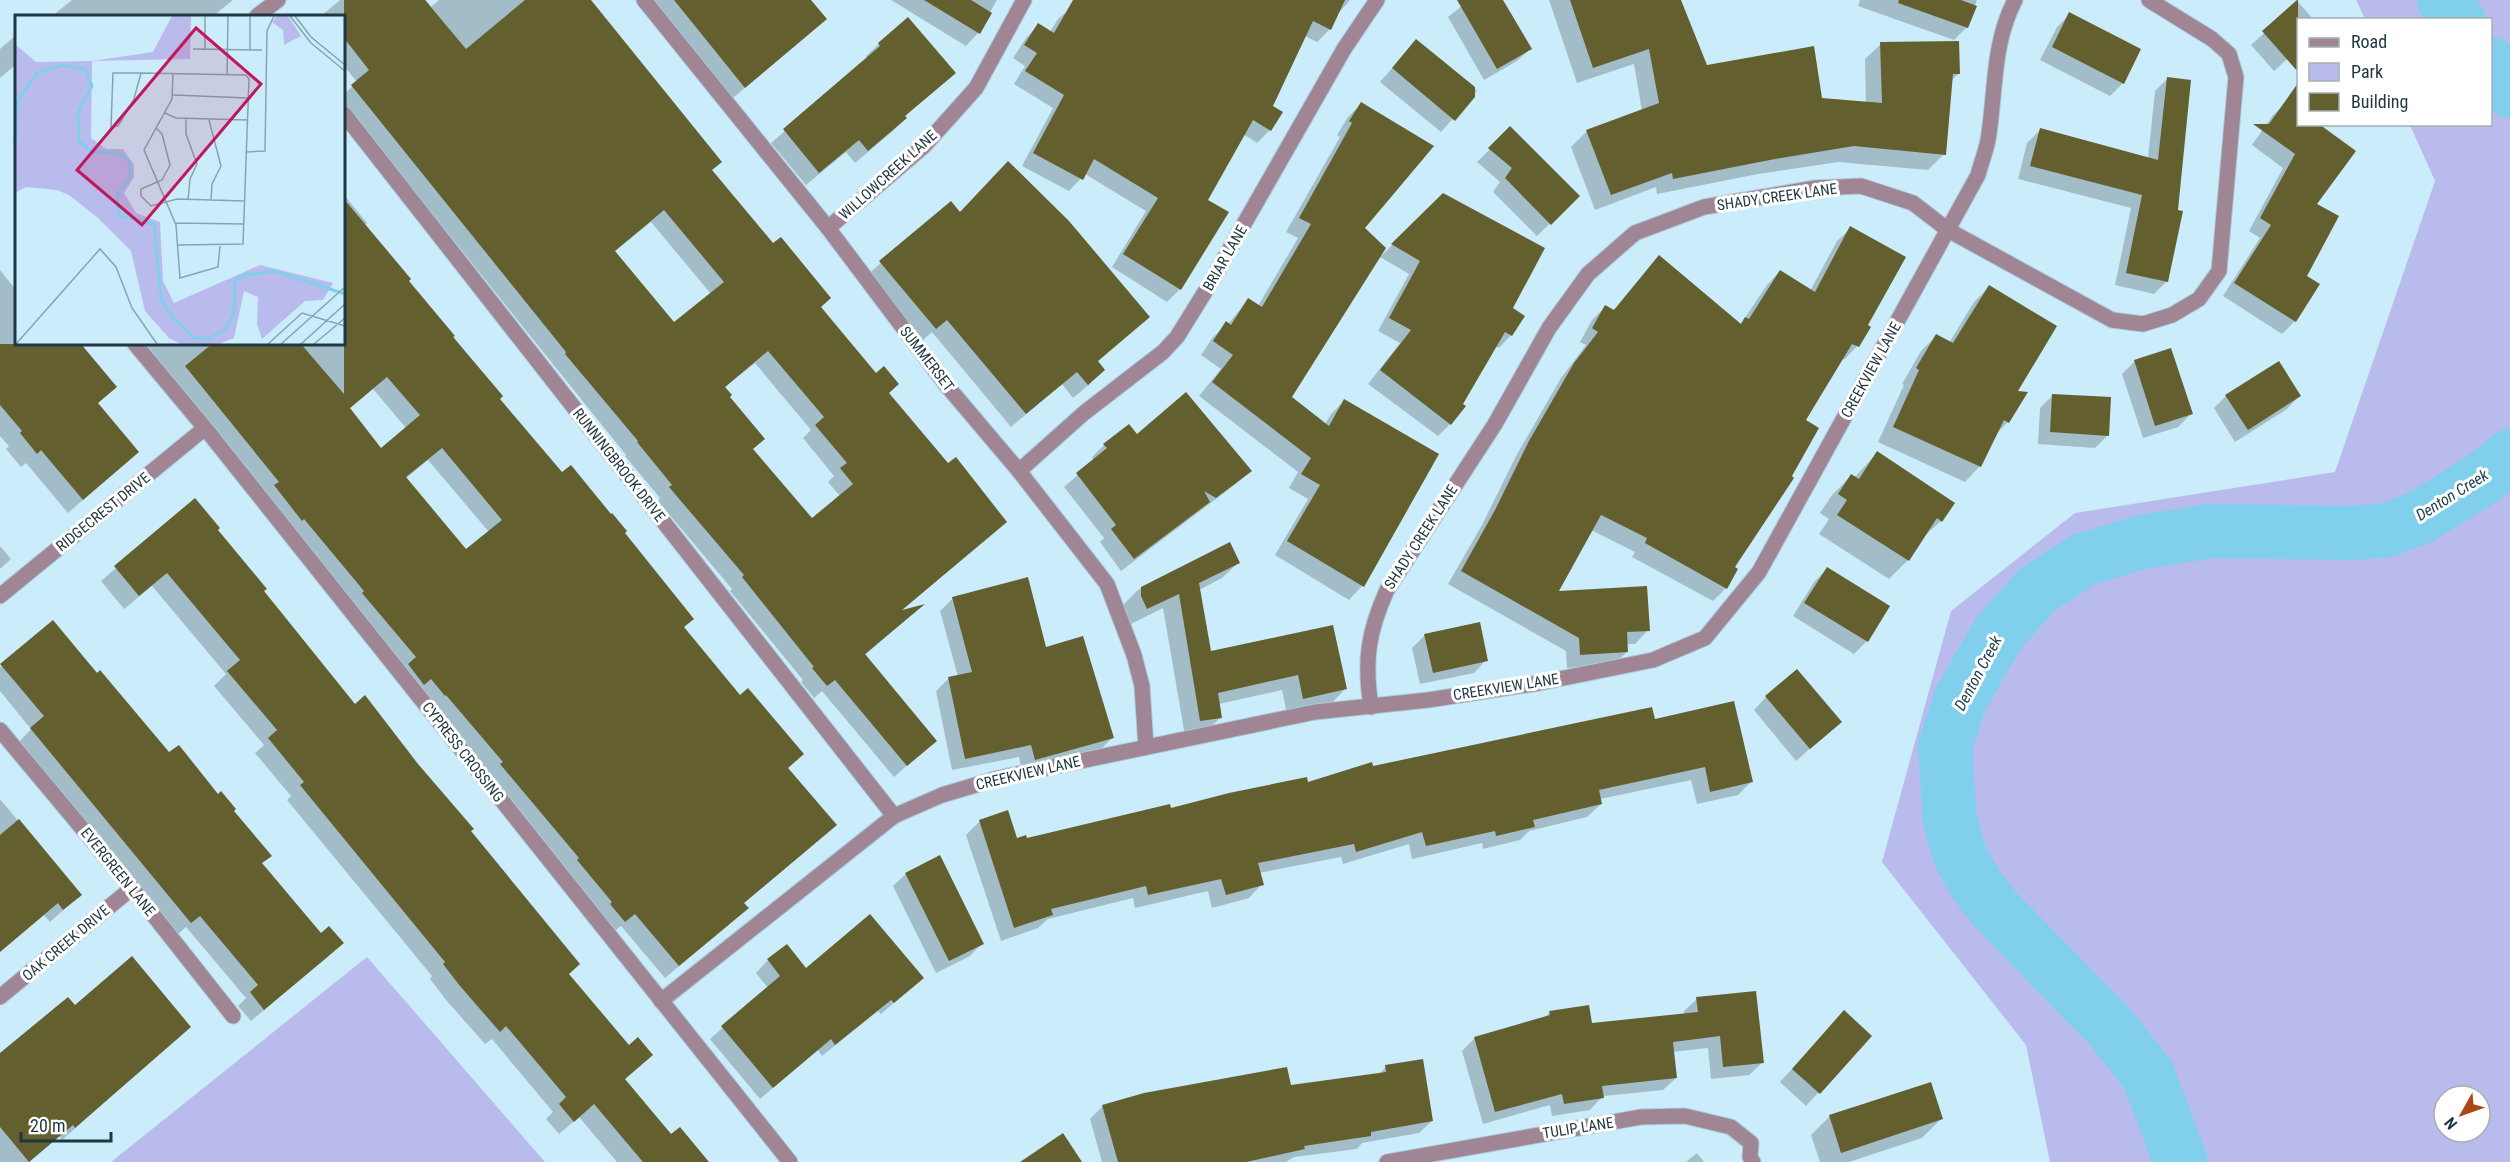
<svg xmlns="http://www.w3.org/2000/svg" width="2510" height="1162" font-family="'Roboto Condensed',sans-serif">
	<rect width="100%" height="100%" fill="#cbedfb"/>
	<g fill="#b9bbed" fill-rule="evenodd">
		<path d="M2356,0H2510V1162H2050L2026,1045L1882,862L1951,611L2075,513L2335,472L2435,181L2410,125L2490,124V20L2365,19ZM2444,1096H2480V1132H2444Z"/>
		<path d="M367,957L545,1162H111Z"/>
	</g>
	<g fill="#0003" fill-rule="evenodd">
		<path d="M72,0H233L213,16L212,14L209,16H52Z"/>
		<path d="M340,0H426L431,7L439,0H590L711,171L888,394L948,466L1005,522L900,612L920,607L864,656L935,741L894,777L822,691L814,698L801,682L803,680L730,591L732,589L658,501L660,498L625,456L626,455L344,104V94L357,82L344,66V16H321ZM651,222L711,294L673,324L614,252ZM755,363L811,430L803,438L834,476L828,482L840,496L811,520L752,450L724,388Z"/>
		<path d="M652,0H810L825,19L732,99Z"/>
		<path d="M891,0H997L978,33L966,46Z"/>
		<path d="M1080,0H1350L1335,17L1330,29L1317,42L1305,36L1271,107L1270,130L1257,143L1243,134L1206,201L1227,213L1180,289L1167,302L1112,267L1146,211L1085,174L1069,191L1022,166L1053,108L1014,84L1025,66L1013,58L1026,38L1038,25L1050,32L1058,19Z"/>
		<path d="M1469,0H1502L1530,49L1517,61L1484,80L1448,17Z"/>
		<path d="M1549,0H1679L1707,67L1821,99L1866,103L1865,59L1881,44L1958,74L1950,82L1944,154L1928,170L1838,162L1758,174L1657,194L1656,187L1595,210L1571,147L1587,131L1642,111L1634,64L1577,83Z"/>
		<path d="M1860,0H1977L1967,27L1954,40L1858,6Z"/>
		<path d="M2298,2L2314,20H2298V49L2274,71L2251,45Z"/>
		<path d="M2070,14L2123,83L2110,96L2040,60L2057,27Z"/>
		<path d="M16,35V70L14,66L0,78V49Z"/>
		<path d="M1416,41L1477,91L1441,132L1380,82Z"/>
		<path d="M879,44L954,73L904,117L905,118L893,131L855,163L846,152L806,185L771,143L868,59L866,56Z"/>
		<path d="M2167,79V281L2154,294L2115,285L2131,208L2018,179L2027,143L2040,130L2148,158L2155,91Z"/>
		<path d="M2286,103L2298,112V124L2315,205L2306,277L2318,285L2294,322L2282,334L2223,296L2260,238L2249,231L2283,168L2252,145L2273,115Z"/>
		<path d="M1361,104L1362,228L1290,398L1325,424L1331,414L1344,401L1437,454L1362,586L1349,600L1275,555L1308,499L1289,488L1298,472L1199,396L1221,369L1201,355L1213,337L1228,324L1248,300L1258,306L1298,238L1286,232L1340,137L1337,135L1348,117Z"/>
		<path d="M1510,129L1578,196L1537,236L1493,192L1500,182L1477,162Z"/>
		<path d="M344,195L367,223L364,226L501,396L498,399L561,474L623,533L682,628L787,769L835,825L743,904L733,921L665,978L621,926L611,934L146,344H344ZM373,389L406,428L381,450L349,409ZM428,460L489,532L466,551L405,479Z"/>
		<path d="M1443,195L1511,309V335L1499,348L1495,346L1450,424L1438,436L1368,384L1400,343L1378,331L1409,274L1380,257Z"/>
		<path d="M950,203L959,214L1148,317L1097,362L1090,384L1073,398L1062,384L1011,427L932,332L921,342L866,276Z"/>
		<path d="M1851,228L1866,326L1869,327L1857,346L1844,360L1842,358L1804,421L1733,568L1726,588L1713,601L1632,557L1635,552L1591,530L1557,593L1648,630L1635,644H1626L1627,652L1613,665L1567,668L1566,651L1448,584L1482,525L1516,456L1561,378L1586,345L1580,342L1592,320L1605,307L1613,311L1659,257L1740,325L1767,285L1780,271L1810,291L1837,241Z"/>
		<path d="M0,270L16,290V344H79L115,386L97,404L137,452L68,513L26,463L21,467L6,449L9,446L0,436Z"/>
		<path d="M1989,287L2015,393L2008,422L1994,436L1980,466L1965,482L1878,442L1904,385L1902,384L1921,351L1937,335L1949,343L1974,302Z"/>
		<path d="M2135,361L2191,414L2178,427L2143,438L2122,374Z"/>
		<path d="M2053,395L2107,436L2095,448L2038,444L2040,408Z"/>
		<path d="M2226,396H2299L2287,409L2235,442L2214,408Z"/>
		<path d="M1136,436L1250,471L1237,483L1121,571L1100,542L1104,538L1064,487L1094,461L1092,457L1104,445Z"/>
		<path d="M1877,453L1941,521L1921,539L1908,560L1889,579L1819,534L1829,519L1820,513L1832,495L1851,476L1854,478Z"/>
		<path d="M195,500L262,591L355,706L470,832L567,974L628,1047L651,1055L624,1080L696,1162H617L579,1117L559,1134L546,1119L553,1112L492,1039L485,1044L446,1000L430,979L432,976L287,800L291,796L255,753L264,745L214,686L226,674L152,586L124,609L101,581Z"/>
		<path d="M1229,544L1238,563L1222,578L1199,590L1210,653L1332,627L1345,689L1330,705L1287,714L1282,690L1219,704L1221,717L1205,733L1185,736L1163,608L1131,624L1122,606L1138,590Z"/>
		<path d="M0,546L11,559L0,569Z"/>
		<path d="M1827,569L1888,606L1867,641L1854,654L1793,616L1814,582Z"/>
		<path d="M953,598L1045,649L1113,737L1100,750L1022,772L1019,757L952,770L936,691L948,679L958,677L940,611Z"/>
		<path d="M53,623L169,754L269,856L261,864L329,956L251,1021L238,1006L246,998L186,927L178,934L19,742L31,729L0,691V667Z"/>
		<path d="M1425,635L1486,660L1474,673L1420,684L1412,648Z"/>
		<path d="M1766,697L1840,722L1796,761L1754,710Z"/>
		<path d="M1654,720L1751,782L1738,795L1697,804L1691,780L1600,799L1601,804L1587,817L1529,831L1520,840L1483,849L1482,843L1412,859L1409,844L1343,864L1341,857L1259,873L1262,884L1249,898L1212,908L1208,891L1135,908L1133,898L1048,919L1038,928L1001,941L966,835L980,821L1017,840H1026L1307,783L1372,767Z"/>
		<path d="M0,799L80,895L50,922L44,915L0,952Z"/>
		<path d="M906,874L982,943L970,956L936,973L893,886Z"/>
		<path d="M768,960L806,970L922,978L881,1014L878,1011L822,1056L818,1050L760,1099L710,1039L768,988L756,973Z"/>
		<path d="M1697,999L1762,1063L1749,1075L1711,1079L1708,1048L1673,1052L1676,1078L1663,1090L1603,1096L1590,1110L1552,1116L1550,1105L1483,1124L1462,1051L1475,1038L1544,1019L1550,1012L1591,1024L1684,1015V1011Z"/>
		<path d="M74,1007L176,1039L62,1140L59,1136L29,1162H0V1055Z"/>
		<path d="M1832,1025L1870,1036L1806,1106L1780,1082Z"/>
		<path d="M1386,1067L1432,1121L1419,1133L1362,1143L1357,1149L1294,1157L1286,1162H1102L1090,1119L1103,1106L1290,1087L1378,1075Z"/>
		<path d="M1830,1116L1941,1119L1922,1138L1849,1162H1820L1811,1135Z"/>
		<path d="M1697,1153L1704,1162H1686Z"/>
	</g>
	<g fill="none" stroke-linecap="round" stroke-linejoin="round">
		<g stroke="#80cfec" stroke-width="54">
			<path d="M2444,0L2458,20"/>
			<path d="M2490,64L2510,91"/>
			<path d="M2181,1162L2148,1075L2111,1028L1995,909L1977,886L1961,858L1950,821L1945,746L1960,700L1998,634L2037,590L2083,560L2142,542L2211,531L2353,533L2387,530L2421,517L2482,479L2510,456"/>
		</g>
	</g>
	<g fill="#645f2f" fill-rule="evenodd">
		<path d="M344,0H425L466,49L525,0H591L722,162L712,170L773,243L781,237L831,298L821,307L876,373L884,366L899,384L889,393L948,463L956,457L1007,522L902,610L925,604L865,654L937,741L907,766L835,680L827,686L812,668L814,667L742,577L744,575L669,487L672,485L637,442L638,441L565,354L566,352L351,85L369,70L344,38ZM664,210L724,282L674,322L615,251ZM768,351L824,417L815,425L847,463L840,468L853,484L812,518L753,449L765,439L730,397L732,395L725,387Z"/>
		<path d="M674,0H811L827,19L745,88Z"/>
		<path d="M924,0H971L992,13L980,34Z"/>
		<path d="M1073,0H1345L1331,30L1313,21L1273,106L1283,112L1271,131L1253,120L1208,200L1229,212L1181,290L1123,254L1158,198L1094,159L1083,180L1033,153L1064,95L1025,71L1037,53L1024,45L1038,23L1054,33Z"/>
		<path d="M1457,0H1503L1532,49L1497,69Z"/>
		<path d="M1570,0H1681L1707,65L1814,46L1822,98L1882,103L1880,42L1959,41L1960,74H1953L1946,155L1854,146L1775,159L1673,179L1672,173L1611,195L1586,130L1659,103L1649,49L1593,68Z"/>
		<path d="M1899,0H1961L1977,6L1968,28L1898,3Z"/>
		<path d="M2297,0H2298V72L2262,31Z"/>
		<path d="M2069,12L2141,49L2124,84L2052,47Z"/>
		<path d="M908,17L956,73L905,116L907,118L868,151L859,140L819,173L783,129L880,46L878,43Z"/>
		<path d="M1416,39L1475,87V97L1455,121L1392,68Z"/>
		<path d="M2167,77L2191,80L2178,210L2183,211L2168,282L2126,273L2142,195L2030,166L2040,128L2158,160Z"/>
		<path d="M2298,83V124H2319L2356,151L2317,204L2339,216L2307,276L2320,284L2296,322L2234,283L2271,225L2260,218L2295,154L2253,124H2269Z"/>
		<path d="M1361,102L1434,146L1365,228L1386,248L1292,397L1329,426L1344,399L1439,454L1364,587L1287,541L1320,485L1301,474L1311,458L1212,382L1233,355L1213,341L1226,321L1231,325L1248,298L1262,307L1311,224L1299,218L1352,123L1349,121Z"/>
		<path d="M1510,126L1580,196L1551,225L1505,178L1512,168L1488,148Z"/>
		<path d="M1008,161L1069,221L1150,317L1098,361L1105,370L1088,385L1077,372L1026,414L947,320L936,329L879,261L951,201L960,212Z"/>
		<path d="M1443,193L1545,248L1513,308L1525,316L1512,336L1505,332L1463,404L1466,406L1451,425L1380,370L1411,330L1389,318L1420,261L1391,244Z"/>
		<path d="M344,199L411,279L409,281L455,336L453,337L503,396L500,399L562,472L571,465L611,514L612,513L627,531L625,533L694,619L684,627L740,695L748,688L804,754L788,768L837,825L744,903L749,908L679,966L635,914L625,922L610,904L612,902L577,860L579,858L500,764L503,762L446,695L445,696L431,679L424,685L408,664L416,657L362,593L364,591L304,519L302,521L274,485L279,482L185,366L212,344H301L344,394ZM387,377L420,415L381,448L350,408ZM442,448L502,520L466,549L406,477Z"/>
		<path d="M1850,226L1906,257L1868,325L1871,327L1859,347L1852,344L1806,420L1819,428L1792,476L1794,478L1735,567L1738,569L1727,589L1645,543L1647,538L1601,515L1559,591L1647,586L1650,631L1627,632L1628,652L1580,655L1579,638L1461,571L1495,510L1529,441L1574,363L1598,332L1592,328L1605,305L1614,310L1659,255L1741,324L1745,317L1749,319L1780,270L1815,292Z"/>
		<path d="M1989,285L2057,326L2018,391L2028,392L2009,423L2004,420L1981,467L1893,427L1919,370L1916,368L1936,334L1953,343Z"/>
		<path d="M0,344H81L117,387L98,403L139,452L83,500L41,450L37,454L20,433L22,431L0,405Z"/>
		<path d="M2171,348L2193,414L2155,426L2134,360Z"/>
		<path d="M2279,361L2301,396L2248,430L2225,395Z"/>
		<path d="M1186,392L1252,471L1216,498L1204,491L1210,502L1134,559L1111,529L1116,525L1076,473L1107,448L1103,444L1129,424L1137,434Z"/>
		<path d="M2052,394L2111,397L2109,436L2050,432Z"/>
		<path d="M1877,451L1955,503L1942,522L1937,518L1909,561L1837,515L1847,500L1838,494L1851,474L1859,479Z"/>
		<path d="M195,498L220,528L218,530L267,589L264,591L355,704L365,695L418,764L474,829L471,831L580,964L569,974L629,1045L638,1037L653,1055L625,1079L671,1134L680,1127L709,1162H643L594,1104L574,1122L559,1104L566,1097L506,1026L500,1032L460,986L443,964L445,962L300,785L304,782L268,738L277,730L227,671L240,660L167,573L139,596L114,566Z"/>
		<path d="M1230,542L1240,563L1199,583L1211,651L1333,625L1347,689L1303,699L1298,675L1218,693L1222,718L1200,721L1179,594L1147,609L1141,596V587Z"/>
		<path d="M1827,567L1890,606L1868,642L1804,603Z"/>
		<path d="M1028,577L1046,647L1083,636L1114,738L1035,760L1031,745L965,759L948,677L972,672L952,597Z"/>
		<path d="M53,620L97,673L100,670L169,752L179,745L218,794L221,791L236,809L234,811L272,856L262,863L321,933L329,926L344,943L264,1010L250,992L258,985L200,916L191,923L30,728L44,716L0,664Z"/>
		<path d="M1480,622L1488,661L1433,673L1424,634Z"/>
		<path d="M1797,669L1842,722L1810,749L1765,696Z"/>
		<path d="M1734,701L1753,782L1710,792L1705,767L1599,790L1602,804L1533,820L1535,827L1496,836L1495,831L1426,846L1422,832L1356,852L1354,844L1258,863L1264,885L1226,895L1221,879L1148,895L1146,886L1051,909L1053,915L1014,928L979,820L1008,810L1017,838L1026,835L1027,838L1170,804L1171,808L1229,793L1307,777L1308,782L1372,762L1373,766L1652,707L1655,719Z"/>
		<path d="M19,819L82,895L63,910L58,903L0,952V835Z"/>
		<path d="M940,855L984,944L949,961L905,873Z"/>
		<path d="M870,914L924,978L894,1003L891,1000L835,1045L831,1039L773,1088L721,1026L780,976L767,959L787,944L806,968Z"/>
		<path d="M132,956L191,1027L75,1128L73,1125L29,1162L0,1127V1053L68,997L75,1005Z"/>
		<path d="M1756,991L1764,1063L1723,1067L1720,1036L1673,1042L1677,1078L1602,1086L1604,1098L1564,1104L1562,1094L1495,1112L1474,1037L1550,1015L1549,1011L1589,1005L1592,1023L1698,1012L1696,997Z"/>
		<path d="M1844,1010L1872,1036L1820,1094L1792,1069Z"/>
		<path d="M1423,1059L1433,1121L1371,1132V1136L1304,1146L1305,1149L1246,1162H1118L1102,1105L1144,1093L1287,1067L1291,1085L1386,1072L1385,1065Z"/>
		<path d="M1931,1082L1943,1119L1841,1153L1829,1115Z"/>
		<path d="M1063,1133L1082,1162H1020Z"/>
	</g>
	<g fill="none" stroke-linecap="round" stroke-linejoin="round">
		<g stroke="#a9c9d6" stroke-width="17">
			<g id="minor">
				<path d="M644,0L828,228L947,386L1019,471L1107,584L1134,655L1142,686L1146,747"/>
				<path d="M257,16L278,0"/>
				<path d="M344,114L894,816"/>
				<path d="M828,228L924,146L976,88L1024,0"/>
				<path d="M135,344L205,428L790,1162"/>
				<path d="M1019,471L1084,413L1163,352L1177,337L1208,287L1344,49L1377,0"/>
				<path d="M0,596L205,428"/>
				<path d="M1371,707C1364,661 1368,632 1387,590L1495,424L1549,328L1588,274L1635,233L1704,207L1815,188L1861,186L1913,203L1948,230L2112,320L2143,324L2172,315L2199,299L2219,271L2236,77L2229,54L2212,39L2149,0"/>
				<path d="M0,730L132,888L233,1016"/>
				<path d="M0,997L132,888"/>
				<path d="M661,1001L894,816L942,795L999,778L1315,712L1428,700L1539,683L1653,660L1705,638L1759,572L1978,175C1981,163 1986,151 1988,140C1996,92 1992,44 2015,0"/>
				<path d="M1387,1162L1641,1117L1685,1116L1731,1127L1751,1143L1750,1157L1753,1162"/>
			</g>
		</g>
		<use href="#minor" stroke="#a08594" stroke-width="15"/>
	</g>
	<g text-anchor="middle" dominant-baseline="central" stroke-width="6" stroke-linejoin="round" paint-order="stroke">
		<g font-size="15" fill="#1f3740" stroke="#fff">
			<text transform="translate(888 175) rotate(-42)">WILLOWCREEK LANE</text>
			<text transform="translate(1777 197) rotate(-8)">SHADY CREEK LANE</text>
			<text transform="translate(1225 258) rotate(-60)">BRIAR LANE</text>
			<text transform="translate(927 359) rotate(52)">SUMMERSET</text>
			<text transform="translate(1871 370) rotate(-61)">CREEKVIEW LANE</text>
			<text transform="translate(619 465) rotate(52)">RUNNINGBROOK DRIVE</text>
			<text transform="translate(103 512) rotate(-39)">RIDGECREST DRIVE</text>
			<text transform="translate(1421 537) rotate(-57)">SHADY CREEK LANE</text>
			<text transform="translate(1506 687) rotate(-9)">CREEKVIEW LANE</text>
			<text transform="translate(463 752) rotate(52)">CYPRESS CROSSING</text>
			<text transform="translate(1028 773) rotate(-13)">CREEKVIEW LANE</text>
			<text transform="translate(118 872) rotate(51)">EVERGREEN LANE</text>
			<text transform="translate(66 943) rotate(-40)">OAK CREEK DRIVE</text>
			<text transform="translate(1578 1128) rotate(-9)">TULIP LANE</text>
		</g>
		<g font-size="16" font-style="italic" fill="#204451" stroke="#fff">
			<text transform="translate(2452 495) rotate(-32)">Denton Creek</text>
			<text transform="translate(1978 673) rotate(-62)">Denton Creek</text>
		</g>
	</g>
	<g transform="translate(15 15)">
		<rect width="330" height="330" fill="#cbedfb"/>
		<path d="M157,1H176L175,44L77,46L76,123L91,134H108L119,150V162L109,178L121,198L145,207L148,266L159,288L245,250L318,268L308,285L290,286L247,324L242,309L243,282L229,276L219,323L203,329H166L154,323L130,296L116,236L83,203L54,180L42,175L11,172L0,178V29L21,47L77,46L138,37ZM262,1H273L286,21L269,30L268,15L257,7Z" fill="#b9bbed"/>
		<path fill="none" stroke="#80cfec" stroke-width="3" d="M0,129L2,87L22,58L48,50L70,54L77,71L63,97L64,125L74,136L105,139L114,146L116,160L102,181L104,201L139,209L146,283L158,303L179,323L193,324L211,314L219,298L220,266L230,260L260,256L330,279"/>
		<path fill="none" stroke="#86a4b0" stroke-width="1.5" d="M275,1L296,28L330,56M280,1L296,22L330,50M178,34L247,35M190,34V1M235,34V1M126,58L119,84L103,111L96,112L98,58H126L231,60L234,64L228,229L163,230M158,58L157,84L129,135L161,210L165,263L203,252L205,231M212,60L213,1M158,80L233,83M150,98L161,103L232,105M171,104V119L182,149L175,164L173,185M194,105L206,151L197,169L196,185M141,113L147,119L155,150L147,165L126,174V181L136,191L162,184L230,186M231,137L250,136L252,16L259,1M160,208L229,209M1,329L85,234L101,252L117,293L142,329M253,329L287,298L330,311M266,329L330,272M286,329L330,289M299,329L330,303"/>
		<path fill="#c2185b" fill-opacity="0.15" stroke="#c2185b" stroke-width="3" d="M181,13L246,69L127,210L62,155Z"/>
		<rect width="330" height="330" fill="none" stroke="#1f3740" stroke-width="3"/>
	</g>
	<rect x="2297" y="18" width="195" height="108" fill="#ffffff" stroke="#a5afb3" stroke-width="1.5"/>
	<rect x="2309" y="38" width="30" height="9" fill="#a08594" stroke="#a5afb3" stroke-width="1.5"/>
	<text x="2351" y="48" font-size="18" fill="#1f3740">Road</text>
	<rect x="2309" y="63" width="30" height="18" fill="#b9bbed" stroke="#a5afb3" stroke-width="1.5"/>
	<text x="2351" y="78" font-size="18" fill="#1f3740">Park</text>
	<rect x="2309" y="93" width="30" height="18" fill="#645f2f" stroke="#a5afb3" stroke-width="1.5"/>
	<text x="2351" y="108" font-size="18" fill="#1f3740">Building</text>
	<g transform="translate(2462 1114) rotate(230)"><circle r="28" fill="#ffffff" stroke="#a5afb3" stroke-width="1.5"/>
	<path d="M0-4.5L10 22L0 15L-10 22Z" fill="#ab4715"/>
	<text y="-9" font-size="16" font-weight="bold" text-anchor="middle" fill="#1f3740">N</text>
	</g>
	<path d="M21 1132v9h90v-9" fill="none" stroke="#1f3740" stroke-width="3"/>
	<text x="30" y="1132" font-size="18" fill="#1f3740" stroke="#ffffff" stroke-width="4.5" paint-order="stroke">20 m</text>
</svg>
